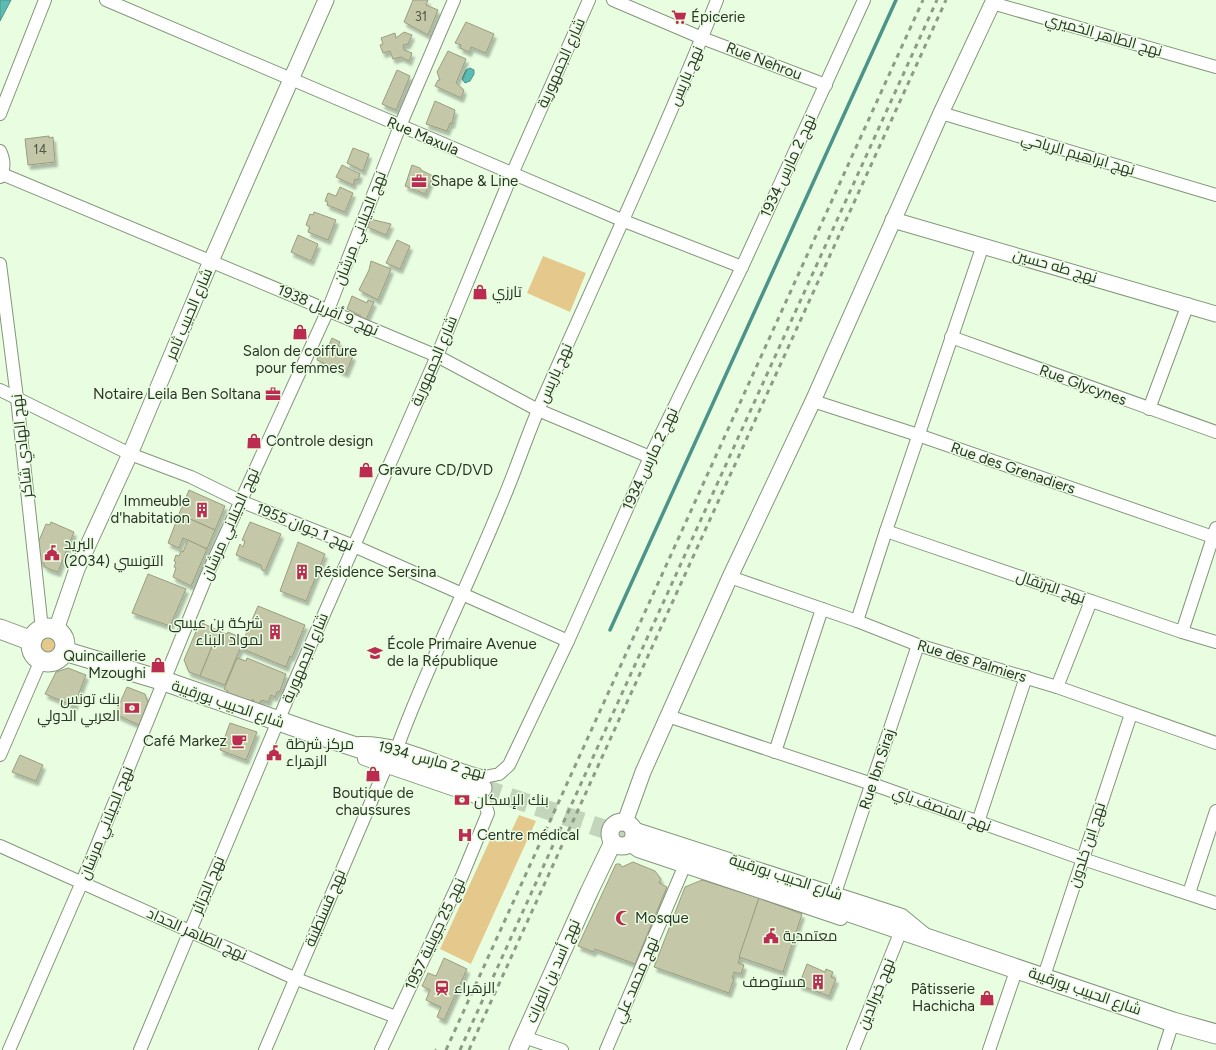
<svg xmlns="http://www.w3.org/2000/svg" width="1216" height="1050" font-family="Figtree,Cairo,sans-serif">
	<defs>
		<filter id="shadow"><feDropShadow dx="2.5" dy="4.5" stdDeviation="1" flood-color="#0004"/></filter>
	</defs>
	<rect width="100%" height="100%" fill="#e9fee1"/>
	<g fill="#e5c98c">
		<path d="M543,256L586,273L570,312L527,293Z"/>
		<circle cx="47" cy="644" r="8"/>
		<path d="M519,815L536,821L471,964L440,949L491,838L498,842L507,840Z"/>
	</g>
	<g fill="#5abcb2" stroke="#4c9389">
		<path d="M0,0H11L0,21Z"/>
		<path d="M470,68L474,70V74L470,81L465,83L462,79L466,70Z"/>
	</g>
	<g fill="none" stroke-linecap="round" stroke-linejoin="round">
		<path stroke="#4c9389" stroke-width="3.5" d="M610,630L896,0"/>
	</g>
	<g fill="#c5c8a8" stroke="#9a9d7e" filter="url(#shadow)">
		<path d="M413,0H428L426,5L438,10L428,35L404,22Z"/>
		<path d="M466,22L494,34L486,53L471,47L469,52L460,48L461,45L455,43Z"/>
		<path d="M404,32L412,35L408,44L403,45L404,50L412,53L409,61L401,57L393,59L390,51L383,53L380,45L383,44L381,38L395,33L396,38Z"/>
		<path d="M448,51L466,59L456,83L464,90L461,98L435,86L438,80H440L437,72Z"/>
		<path d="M397,70L410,76L396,110L382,104Z"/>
		<path d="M435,101L455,110L452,124L450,123L447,131L426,124Z"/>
		<path d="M49,136V138L53,137L55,162L28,165L25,139Z"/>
		<path d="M353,148L369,154L363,171L347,163Z"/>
		<path d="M342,165L360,174L358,180L355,179L353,185L336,177Z"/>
		<path d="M412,165L420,168L421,170L433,176L425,194L405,186Z"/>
		<path d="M340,187L353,193L345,212L327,205L328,202L325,201L328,193L336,196Z"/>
		<path d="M314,212L336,220L328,240L308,232L310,227L306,225L310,214L313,215Z"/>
		<path d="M370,219L391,224L386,235L367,227Z"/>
		<path d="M298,235L318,244L311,261L291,252Z"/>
		<path d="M397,240L410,246L400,269L386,263Z"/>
		<path d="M371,261L391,269L378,300L359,290L369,270Z"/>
		<path d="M352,296L367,303L368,300L374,302L365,322L360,320L361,316L347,309Z"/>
		<path d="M332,338L340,342L337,349L353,356L346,373L317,360L320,351L325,354Z"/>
		<path d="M189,490L225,506L215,530L179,514Z"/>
		<path d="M179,514L215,530L207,549L183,538L179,548L168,543Z"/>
		<path d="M51,522L74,532L58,572L49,569L44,566V563H40L38,543L46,524L50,525Z"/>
		<path d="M250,522L281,534L265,571L262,570L261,565L236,555L240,544L243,547L245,541L242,540Z"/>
		<path d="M188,540L207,549L191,586L173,577L176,568L174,567L176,562L174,561L176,555L179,556L181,551L183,552Z"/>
		<path d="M298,542L325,554L306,601L280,591Z"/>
		<path d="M148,574L186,589L170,626L132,613Z"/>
		<path d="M258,606L305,625L292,657L290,656L286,667L240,648Z"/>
		<path d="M200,622L221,632L215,646L213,644L200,676L189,672L184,660Z"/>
		<path d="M221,632L227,634L228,632L244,639L225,685L200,676L213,644L215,646Z"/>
		<path d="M237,658L246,661L247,658L286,674L280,691L277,692L275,697L271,695L268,702L262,700L258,704L254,702L253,699L251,702L227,694L228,691L224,689Z"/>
		<path d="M68,668L86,675L74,706L45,694L56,672Z"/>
		<path d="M127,687L145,694L148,702L139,725L115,714Z"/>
		<path d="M230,723L257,732L246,760L220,750Z"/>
		<path d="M20,755L43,765L36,781L12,772Z"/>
		<path d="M633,862L655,871L661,879L659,883L667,887L635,964L595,949L593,952L578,946L616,864H620L622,867Z"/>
		<path d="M702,880L759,898L738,963L744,965L741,974L734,972L732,978L734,979L729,993L654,967L685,887Z"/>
		<path d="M759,898L802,914L783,972L739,957Z"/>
		<path d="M444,958L467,969L444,1020L437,1017L441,1007L426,1000L430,990L422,986L428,973L436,976Z"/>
		<path d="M807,964L825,972L826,969L833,972L831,977L836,979L829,996L799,985Z"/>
	</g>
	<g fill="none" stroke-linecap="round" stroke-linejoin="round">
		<path stroke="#c3d6bc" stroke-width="19" stroke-dasharray="19 10" stroke-linecap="butt" d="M482,788L646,843"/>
		<g stroke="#84967c" stroke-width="14">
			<g id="minor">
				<path d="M106,0L624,221L742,267"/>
				<path d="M613,0L702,38L826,85"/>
				<path d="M992,3L1216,67"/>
				<path d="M941,113L1216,195"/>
				<path d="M0,114L45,0"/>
				<path d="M0,151C4,159 5,168 0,177"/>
				<path d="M2,174L437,356L538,410L650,457"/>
				<path d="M0,264L17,398L42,629"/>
				<path d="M951,337L1216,432"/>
				<path d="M0,390L130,454L191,477L240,501L354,546L568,641"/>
				<path d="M813,401L918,435L1213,537"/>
				<path d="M1149,409L1188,304"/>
				<path d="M886,531L1182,632L1216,642"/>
				<path d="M730,577L857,621L918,645L1057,687L1216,743"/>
				<path d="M857,621L886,531L983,245"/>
				<path d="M1182,632L1216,528"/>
				<path d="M1057,687L1091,601"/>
				<path d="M668,716L872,784L1083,859L1216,903"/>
				<path d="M360,743C404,742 443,767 485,777L499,774L509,765L568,641L650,457L742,267L864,0"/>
				<path d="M397,748C427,666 467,588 500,507C514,475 525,441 539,408C599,272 662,138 717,0"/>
				<path d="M775,752L822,609"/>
				<path d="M0,755L41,660"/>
				<path d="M364,759L478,798L485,804L488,813L462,876L381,1050"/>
				<path d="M978,822L1026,677"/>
				<path d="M633,828L902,915L924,933"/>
				<path d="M628,844L638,851L841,919"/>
				<path d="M0,846L294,978L396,1017"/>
				<path d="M835,893L918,645"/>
				<path d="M1189,893L1216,811"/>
				<path d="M1044,976L1131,714"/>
				<path d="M524,1037L562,1050"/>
				<path d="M9,1050L82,882L207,575L328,310L400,126L454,0"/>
				<path d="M140,1050L297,676L437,356L512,174L589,0"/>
				<path d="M265,1050L386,767"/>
				<path d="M606,1050L684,867"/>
				<path d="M853,1050L898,938"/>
				<path d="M989,1050L1017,968"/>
				<path d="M1164,1050L1173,1022"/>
			</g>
		</g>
		<g stroke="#84967c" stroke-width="17">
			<g id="tertiary">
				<path d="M893,220L1216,314"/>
				<path d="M56,630L77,569L130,454L211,261L326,0"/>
				<path d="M625,822L643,772L730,577L813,401L941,113L994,0"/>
			</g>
		</g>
		<g stroke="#84967c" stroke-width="19">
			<g id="secondary">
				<circle cx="622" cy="834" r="12"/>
				<path d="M518,1050L589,892L613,842"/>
			</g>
		</g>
		<g stroke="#84967c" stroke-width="21">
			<g id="primary">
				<circle cx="48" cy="645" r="17"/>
				<path d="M0,629L32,641"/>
				<path d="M64,651L164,681L316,734L482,788"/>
				<path d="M646,843L1173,1022L1216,1034"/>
			</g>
		</g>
		<path stroke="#9aaa94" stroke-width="2" stroke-dasharray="4 2" stroke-linecap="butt" d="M435,1050L436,1049"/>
		<use href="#minor" stroke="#fff" stroke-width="12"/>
		<use href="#tertiary" stroke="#fff" stroke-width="15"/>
		<use href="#secondary" stroke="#fff" stroke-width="17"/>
		<use href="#primary" stroke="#fff" stroke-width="19"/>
		<g stroke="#8d9b87" stroke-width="3" stroke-dasharray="5 5" stroke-linecap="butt">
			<path d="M446,1050L923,0"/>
			<path d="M460,1050L937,0"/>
			<path d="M469,1050L946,0"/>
		</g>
	</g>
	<defs>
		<g id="supermarket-bare" transform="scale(1.2)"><path d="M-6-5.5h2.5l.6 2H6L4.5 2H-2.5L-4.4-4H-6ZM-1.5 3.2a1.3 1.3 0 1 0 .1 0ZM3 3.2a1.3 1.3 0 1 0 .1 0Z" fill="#bc2c50" stroke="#e9fee1" stroke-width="2.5" paint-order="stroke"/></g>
		<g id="office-bare" transform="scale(1.2)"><path d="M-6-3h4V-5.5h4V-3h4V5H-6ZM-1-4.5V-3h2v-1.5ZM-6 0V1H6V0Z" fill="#bc2c50" stroke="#e9fee1" stroke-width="2.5" paint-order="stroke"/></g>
		<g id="shop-bare" transform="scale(1.2)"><path d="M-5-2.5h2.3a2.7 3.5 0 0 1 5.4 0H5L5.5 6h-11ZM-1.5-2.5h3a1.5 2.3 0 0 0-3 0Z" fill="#bc2c50" stroke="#e9fee1" stroke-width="2.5" paint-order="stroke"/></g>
		<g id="building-bare" transform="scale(1.2)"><path d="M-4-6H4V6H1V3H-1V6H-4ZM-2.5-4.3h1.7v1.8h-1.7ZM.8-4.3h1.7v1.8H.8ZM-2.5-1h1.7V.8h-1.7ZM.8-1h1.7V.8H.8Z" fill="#bc2c50" stroke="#e9fee1" stroke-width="2.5" paint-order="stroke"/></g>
		<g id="civic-bare" transform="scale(1.2)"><path d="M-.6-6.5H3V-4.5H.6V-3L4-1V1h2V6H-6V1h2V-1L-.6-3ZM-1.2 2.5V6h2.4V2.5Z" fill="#bc2c50" stroke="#e9fee1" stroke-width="2.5" paint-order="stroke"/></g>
		<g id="school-bare" transform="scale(1.2)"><path d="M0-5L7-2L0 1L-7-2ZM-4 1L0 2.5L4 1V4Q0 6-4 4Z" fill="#bc2c50" stroke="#e9fee1" stroke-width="2.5" paint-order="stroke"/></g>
		<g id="bank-bare" transform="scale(1.2)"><path d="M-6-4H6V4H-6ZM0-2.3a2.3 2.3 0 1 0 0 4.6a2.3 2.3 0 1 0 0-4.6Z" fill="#bc2c50" stroke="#e9fee1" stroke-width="2.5" paint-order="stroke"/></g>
		<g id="cafe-bare" transform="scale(1.2)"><path d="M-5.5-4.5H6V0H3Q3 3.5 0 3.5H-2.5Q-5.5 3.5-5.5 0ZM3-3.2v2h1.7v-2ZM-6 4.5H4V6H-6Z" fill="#bc2c50" stroke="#e9fee1" stroke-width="2.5" paint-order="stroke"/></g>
		<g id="hospital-bare" transform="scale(1.2)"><path d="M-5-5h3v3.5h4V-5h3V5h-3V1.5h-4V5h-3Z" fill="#bc2c50" stroke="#e9fee1" stroke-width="2.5" paint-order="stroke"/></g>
		<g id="mosque-bare" transform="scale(1.2)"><path d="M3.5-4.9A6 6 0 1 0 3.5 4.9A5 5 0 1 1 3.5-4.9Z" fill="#bc2c50" stroke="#e9fee1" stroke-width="2.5" paint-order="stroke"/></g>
		<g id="station-bare" transform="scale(1.2)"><path d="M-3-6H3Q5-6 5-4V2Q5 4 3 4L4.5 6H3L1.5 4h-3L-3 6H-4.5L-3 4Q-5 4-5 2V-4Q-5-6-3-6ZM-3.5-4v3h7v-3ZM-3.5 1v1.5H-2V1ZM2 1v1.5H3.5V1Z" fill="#bc2c50" stroke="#e9fee1" stroke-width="2.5" paint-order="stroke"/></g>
	</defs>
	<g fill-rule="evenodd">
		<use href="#supermarket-bare" x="679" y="17"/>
		<use href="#office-bare" x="419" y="181"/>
		<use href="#shop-bare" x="480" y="292"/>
		<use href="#shop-bare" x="300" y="332"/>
		<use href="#office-bare" x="273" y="394"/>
		<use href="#shop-bare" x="254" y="441"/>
		<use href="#shop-bare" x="366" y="470"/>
		<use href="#building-bare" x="202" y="510"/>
		<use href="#civic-bare" x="52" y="553"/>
		<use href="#building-bare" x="302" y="572"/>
		<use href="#building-bare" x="275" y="632"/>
		<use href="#school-bare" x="375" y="653"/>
		<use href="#shop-bare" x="158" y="665"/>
		<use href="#bank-bare" x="132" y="708"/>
		<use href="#cafe-bare" x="239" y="741"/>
		<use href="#civic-bare" x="274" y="753"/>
		<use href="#shop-bare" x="373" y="774"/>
		<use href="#bank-bare" x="462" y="800"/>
		<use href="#hospital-bare" x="465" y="835"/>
		<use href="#mosque-bare" x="623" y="918"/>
		<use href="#civic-bare" x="771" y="936"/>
		<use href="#building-bare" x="818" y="982"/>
		<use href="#station-bare" x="442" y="988"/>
		<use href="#shop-bare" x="987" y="998"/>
	</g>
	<g text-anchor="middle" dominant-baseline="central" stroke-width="3" stroke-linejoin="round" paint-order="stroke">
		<g font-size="13" fill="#525949">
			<text x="421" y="16">31</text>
			<text x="40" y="149">14</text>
		</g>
		<g font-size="15" fill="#2c3429" stroke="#e9fee1" text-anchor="start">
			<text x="691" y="17">Épicerie</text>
			<text x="431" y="181">Shape &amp; Line</text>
			<text x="492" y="292">تارزي</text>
			<text x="300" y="351" text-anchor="middle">Salon de coiffure<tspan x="300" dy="17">pour femmes</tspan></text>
			<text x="261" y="394" text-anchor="end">Notaire Leila Ben Soltana</text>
			<text x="266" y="441">Controle design</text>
			<text x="378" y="470">Gravure CD/DVD</text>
			<text x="190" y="501" text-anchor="end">Immeuble<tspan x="190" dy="17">d'habitation</tspan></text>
			<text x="64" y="544">البريد<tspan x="64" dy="17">التونسي (2034)</tspan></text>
			<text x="314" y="572">Résidence Sersina</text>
			<text x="263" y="623" text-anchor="end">شركة بن عيسى<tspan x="263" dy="17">لمواد البناء</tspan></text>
			<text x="387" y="644">École Primaire Avenue<tspan x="387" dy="17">de la République</tspan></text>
			<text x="146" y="656" text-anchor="end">Quincaillerie<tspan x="146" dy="17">Mzoughi</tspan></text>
			<text x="120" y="699" text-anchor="end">بنك تونس<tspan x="120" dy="17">العربي الدولي</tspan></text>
			<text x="227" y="741" text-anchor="end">Café Markez</text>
			<text x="286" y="744">مركز شرطة<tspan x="286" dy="17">الزهراء</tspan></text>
			<text x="373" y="793" text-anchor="middle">Boutique de<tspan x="373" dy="17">chaussures</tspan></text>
			<text x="474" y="800">بنك الإسكان</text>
			<text x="477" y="835">Centre médical</text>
			<text x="635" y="918">Mosque</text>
			<text x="783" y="936">معتمدية</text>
			<text x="806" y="982" text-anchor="end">مستوصف</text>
			<text x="454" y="988">الزهراء</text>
			<text x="975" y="989" text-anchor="end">Pâtisserie<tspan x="975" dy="17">Hachicha</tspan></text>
		</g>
		<g font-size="15" fill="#2c3429" stroke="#e9fee1">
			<text transform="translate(1104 35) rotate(16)">نهج الطاهر الخميري</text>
			<text transform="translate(764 61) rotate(21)">Rue Nehrou</text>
			<text transform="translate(561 63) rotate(-66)">شارع الجمهورية</text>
			<text transform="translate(686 76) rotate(-67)">نهج باريس</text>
			<text transform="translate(423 136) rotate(23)">Rue Maxula</text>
			<text transform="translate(1078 154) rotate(16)">نهج ابراهيم الرياحي</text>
			<text transform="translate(788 166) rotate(-65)">نهج 2 مارس 1934</text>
			<text transform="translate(360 228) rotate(-69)">نهج الجيلاني مرشان</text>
			<text transform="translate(1055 266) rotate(16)">نهج طه حسين</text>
			<text transform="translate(328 310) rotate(23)">نهج 9 أفريل 1938</text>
			<text transform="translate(189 314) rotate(-67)">شارع الحبيب ثامر</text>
			<text transform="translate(434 361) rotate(-67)">شارع الجمهورية</text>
			<text transform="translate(555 373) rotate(-66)">نهج باريس</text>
			<text transform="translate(1083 385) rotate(20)">Rue Glycynes</text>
			<text transform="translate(22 446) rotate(-96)">نهج الهادي شاكر</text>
			<text transform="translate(650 459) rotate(-65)">نهج 2 مارس 1934</text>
			<text transform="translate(1013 468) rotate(19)">Rue des Grenadiers</text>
			<text transform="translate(230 524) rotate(-66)">نهج الجيلاني مرشان</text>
			<text transform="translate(305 527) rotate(22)">نهج 1 جوان 1955</text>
			<text transform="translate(1051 587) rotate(19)">نهج البرتقال</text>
			<text transform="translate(305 658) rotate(-67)">شارع الجمهورية</text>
			<text transform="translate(972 661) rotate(17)">Rue des Palmiers</text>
			<text transform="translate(228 704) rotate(19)">شارع الحبيب بورقيبة</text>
			<text transform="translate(432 760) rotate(15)">نهج 2 مارس 1934</text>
			<text transform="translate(877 769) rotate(-72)">Rue Ibn Siraj</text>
			<text transform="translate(942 809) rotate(20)">نهج المنصف باي</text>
			<text transform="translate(106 823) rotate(-68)">نهج الجيلاني مرشان</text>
			<text transform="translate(1087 845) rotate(-72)">نهج ابن خلدون</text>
			<text transform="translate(786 877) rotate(18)">شارع الحبيب بورقيبة</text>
			<text transform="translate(208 885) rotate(-67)">نهج الجزائر</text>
			<text transform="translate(325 908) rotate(-67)">نهج قسنطينة</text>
			<text transform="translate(197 934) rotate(24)">نهج الطاهر الحداد</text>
			<text transform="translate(435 934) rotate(-65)">نهج 25 جويلية 1957</text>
			<text transform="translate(553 971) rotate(-66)">نهج أسد بن الفرات</text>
			<text transform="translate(636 980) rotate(-67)">نهج محمد علي</text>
			<text transform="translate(1085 991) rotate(19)">شارع الحبيب بورقيبة</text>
			<text transform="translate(876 994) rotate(-68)">نهج خيرالدين</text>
		</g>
	</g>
</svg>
